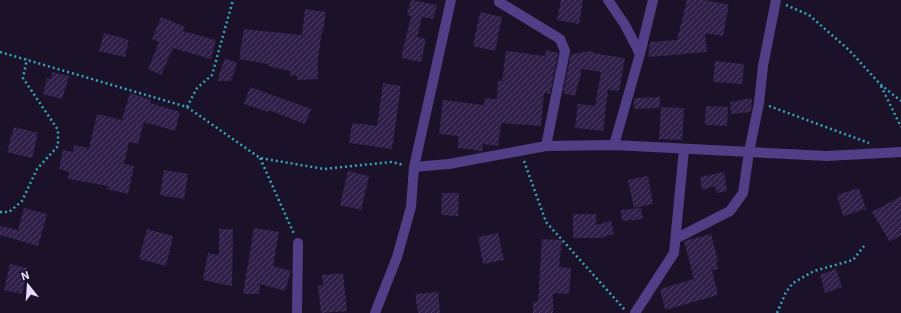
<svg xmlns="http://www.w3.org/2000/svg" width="901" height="313" font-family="'IBM Plex Sans',sans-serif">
	<defs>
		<pattern id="building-hatch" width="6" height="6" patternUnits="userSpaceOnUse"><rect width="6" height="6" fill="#301f49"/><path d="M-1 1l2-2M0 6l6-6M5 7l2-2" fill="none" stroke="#4e3f64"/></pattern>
	</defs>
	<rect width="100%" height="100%" fill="#1b1229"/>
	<g fill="url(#building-hatch)">
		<path d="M411,0L437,5L433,19L422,17L417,37L426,39L421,62L401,58L411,16L407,15Z"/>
		<path d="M561,0H583L579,24L557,20Z"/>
		<path d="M687,0H705L729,5L723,36L705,33L707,52L648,57L650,42L677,40Z"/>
		<path d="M305,9L326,12L323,31H322L318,60V79L297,80V76L290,75V71L268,66V64L239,59L244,29L302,35Z"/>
		<path d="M480,12L502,17L495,51L473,46Z"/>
		<path d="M161,17L185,27L183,31L216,40L211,59L173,48L161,75L148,69L159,42L152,39Z"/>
		<path d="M104,33L129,40L125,57L99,51Z"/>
		<path d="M546,50L558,53L550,94L544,93L541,126L501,123L498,146L483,144L482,151L458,148V136L439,134L443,100L484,105L485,98L497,99L498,81H502L506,51L545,56Z"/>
		<path d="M593,51V53L625,58L619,91L608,90L603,131L575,128L578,104L595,106L601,72L582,69L575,96L563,93L571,54Z"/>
		<path d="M225,58L237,63L231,81H217Z"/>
		<path d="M715,61L744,64L742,84L713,82Z"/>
		<path d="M52,72L69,76L62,99L43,94L47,78L51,79Z"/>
		<path d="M383,83L401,86L392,149L349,143L352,123L377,126Z"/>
		<path d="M250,87L311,109L305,124L269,110L268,112L244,104Z"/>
		<path d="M130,93L151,100L150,103L180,112L175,131L144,122L138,144L129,142L124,164L134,166L128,194L107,189L108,186L68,179L69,172L59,169L63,150L73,152L74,145L89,148L97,114L122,120Z"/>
		<path d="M660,97V108L634,109V98Z"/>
		<path d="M752,98L751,112L731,114L730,102Z"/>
		<path d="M706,106L728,107L727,126L705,125Z"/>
		<path d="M661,107L684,108L682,140L659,139Z"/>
		<path d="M14,127L38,133L32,158L7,152Z"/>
		<path d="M164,170L188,174L184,199L160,195Z"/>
		<path d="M348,171L369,176L361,210L340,205Z"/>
		<path d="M724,172L727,191L717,193L715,186L702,190L700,177Z"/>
		<path d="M648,176L653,204L634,208L628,180Z"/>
		<path d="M859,188L866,209L843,216L837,195Z"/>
		<path d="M442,193H459L458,216L441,215Z"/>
		<path d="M901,196V235L890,242L872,212Z"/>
		<path d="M24,208L47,214L38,246L0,235V226L18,230Z"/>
		<path d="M641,208L643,219L622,221L621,210Z"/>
		<path d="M573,214H596V225L611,221L614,234L600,238H573Z"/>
		<path d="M254,228L279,232L273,266L291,271L285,291L260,284L259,294H243Z"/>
		<path d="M147,229L173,236L166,266L139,259Z"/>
		<path d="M219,229H233L232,286L203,280L208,253L219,255Z"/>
		<path d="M498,233L504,260L483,264L478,237Z"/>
		<path d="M711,234L718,261H716L718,269L712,270L718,295L665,310L660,289L694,279L684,241Z"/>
		<path d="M542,239L562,240L559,267L571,268L569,294L553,293V313H533V302H538Z"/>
		<path d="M10,264L28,268L22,294L4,290Z"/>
		<path d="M836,269L842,287L825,293L820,275Z"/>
		<path d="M343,273L347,311L321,313L318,286L323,285L322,275Z"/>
		<path d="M438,292L440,313H418L415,294Z"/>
	</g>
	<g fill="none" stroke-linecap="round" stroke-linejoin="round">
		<g stroke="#36a5b7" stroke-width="2.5" stroke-dasharray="2 3" stroke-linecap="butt">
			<path d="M786,5L809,15L849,50L880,84L901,101"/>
			<path d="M0,52L187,107L260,158L324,169L391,162L404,165"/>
			<path d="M881,86L901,127"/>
			<path d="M769,106L869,143"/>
			<path d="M187,107L197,88L212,75L233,0"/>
			<path d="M260,158L294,234"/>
			<path d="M524,161L546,222L625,310"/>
			<path d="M0,212H9L22,201L37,169L58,146V130L23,78L27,59"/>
			<path d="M777,313L786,292L793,283L814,271L853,260L864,246"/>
		</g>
		<g stroke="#503f86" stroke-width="10">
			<path d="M608,0L625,25L640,54"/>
			<path d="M499,2L560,39L565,51L546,146"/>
			<path d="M614,145L640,54L653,0"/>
			<path d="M414,167L449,164L546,146L614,145L827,156L901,152"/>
			<path d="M677,238L730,211L743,193L749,152L759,103L763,66L776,0"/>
			<path d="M297,313L298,243"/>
			<path d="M375,313L397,257L411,207L414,167L451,0"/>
			<path d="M635,313L674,253L684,149"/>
		</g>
	</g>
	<g transform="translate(28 285) rotate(343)" stroke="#1b1229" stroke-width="3" paint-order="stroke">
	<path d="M0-3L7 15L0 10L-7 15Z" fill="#e6dcfd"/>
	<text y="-6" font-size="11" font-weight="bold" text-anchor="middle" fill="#e6dcfd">N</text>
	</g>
</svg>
